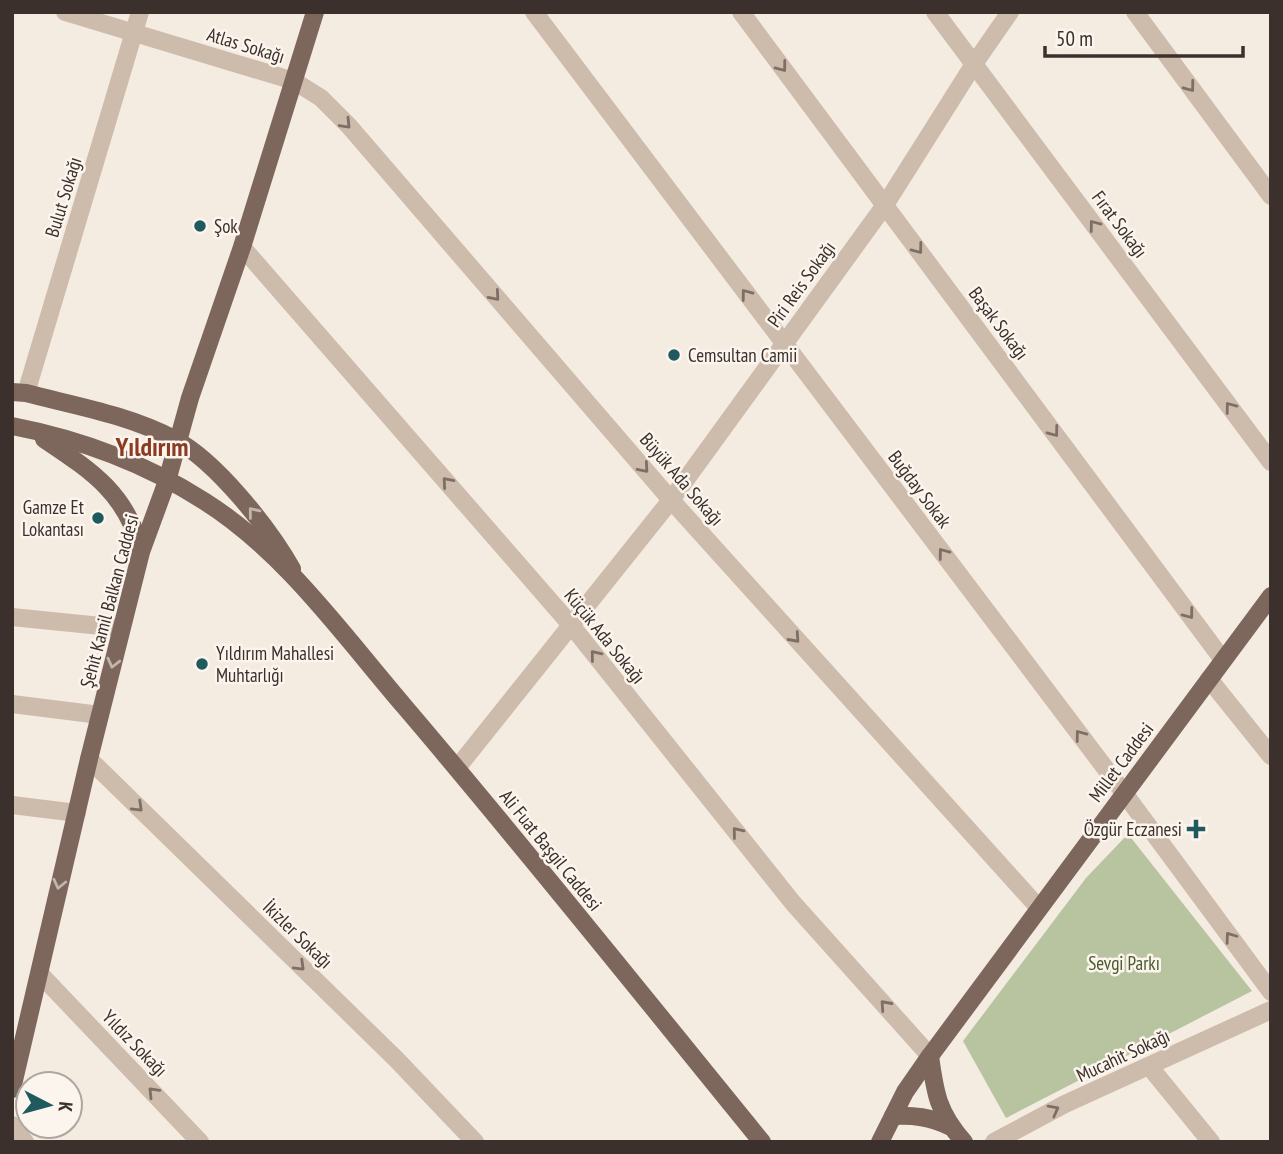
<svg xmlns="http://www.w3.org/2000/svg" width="1283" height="1154" font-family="'PT Sans Narrow',sans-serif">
	<rect width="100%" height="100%" fill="#f4ebe1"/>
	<path fill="#b8c4a0" d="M1128,834L1252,991L1006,1118L963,1041L1086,878Z"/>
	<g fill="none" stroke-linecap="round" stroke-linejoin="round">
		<g stroke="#cdbbac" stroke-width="18">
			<path d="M65,12L294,81L321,98L349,126L671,500L1038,907"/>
			<path d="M534,12L1124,793L1271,992"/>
			<path d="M741,12L1223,660"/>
			<path d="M935,12L1271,462"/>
			<path d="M1135,12L1271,196"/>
			<path d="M242,247L571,625L793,903L930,1056"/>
			<path d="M26,393L140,12"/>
			<path d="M12,617L121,628"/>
			<path d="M1209,679L1271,756"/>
			<path d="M12,704L100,715"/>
			<path d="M89,759L397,1060L475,1142"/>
			<path d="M457,768L671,500L885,205L974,64L1010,12"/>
			<path d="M12,805L77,813"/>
			<path d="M40,974L200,1142"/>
			<path d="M1149,1066L1211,1142"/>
			<path d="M12,1125L25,1142"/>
			<path d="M994,1142L1065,1104L1271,1010"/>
		</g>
		<g stroke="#7d675c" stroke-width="18">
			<path d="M12,392L26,393C76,406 129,415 174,439C216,461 269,528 292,569"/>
			<path d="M12,426C80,439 146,464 204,501C285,552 343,635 404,706C526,849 643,996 762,1142"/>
			<path d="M44,439C90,470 127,493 141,551"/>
			<path d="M930,1056C935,1093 938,1113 964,1142"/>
			<path d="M12,1089L89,759L141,552L167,481L190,398L242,247L315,12"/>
			<path d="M893,1116C914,1115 930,1117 949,1126"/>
			<path d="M880,1142L905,1092L930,1056L1271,596"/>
		</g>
	</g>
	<defs><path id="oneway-chevron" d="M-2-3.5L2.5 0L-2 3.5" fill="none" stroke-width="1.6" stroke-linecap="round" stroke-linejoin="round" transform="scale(1.75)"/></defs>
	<g stroke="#7d6f65">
		<use href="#oneway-chevron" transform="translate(782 67) rotate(53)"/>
		<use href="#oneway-chevron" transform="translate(1190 87) rotate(53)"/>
		<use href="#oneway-chevron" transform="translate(346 124) rotate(46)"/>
		<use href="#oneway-chevron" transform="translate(1094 225) rotate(-127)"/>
		<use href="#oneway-chevron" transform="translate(918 249) rotate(53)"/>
		<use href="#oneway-chevron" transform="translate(746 294) rotate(-127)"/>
		<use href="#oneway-chevron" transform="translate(495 296) rotate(49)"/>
		<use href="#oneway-chevron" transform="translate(1230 407) rotate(-127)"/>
		<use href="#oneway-chevron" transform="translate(1054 432) rotate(53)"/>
		<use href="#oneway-chevron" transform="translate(644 468) rotate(49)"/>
		<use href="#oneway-chevron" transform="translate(447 482) rotate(-131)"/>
		<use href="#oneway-chevron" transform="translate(943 553) rotate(-127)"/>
		<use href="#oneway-chevron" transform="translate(1189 614) rotate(53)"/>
		<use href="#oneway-chevron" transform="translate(795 638) rotate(48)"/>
		<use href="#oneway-chevron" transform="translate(595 655) rotate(-129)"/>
		<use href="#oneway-chevron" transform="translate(1080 735) rotate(-127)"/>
		<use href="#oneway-chevron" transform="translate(138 807) rotate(44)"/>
		<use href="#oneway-chevron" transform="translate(737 832) rotate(-129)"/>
		<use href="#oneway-chevron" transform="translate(1230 937) rotate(-126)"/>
		<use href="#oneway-chevron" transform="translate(300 966) rotate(44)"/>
		<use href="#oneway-chevron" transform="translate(885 1005) rotate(-132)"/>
		<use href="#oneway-chevron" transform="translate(153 1092) rotate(-134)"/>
		<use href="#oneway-chevron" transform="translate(1054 1110) rotate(-28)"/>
	</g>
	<g stroke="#c2b5ac">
		<use href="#oneway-chevron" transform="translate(253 512) rotate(-129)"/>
		<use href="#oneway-chevron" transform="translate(113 663) rotate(104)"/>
		<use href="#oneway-chevron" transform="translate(59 884) rotate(103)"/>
	</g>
	<g fill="#1f5a5e" stroke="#fbf5ee" stroke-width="2.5">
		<circle cx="200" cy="226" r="7"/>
		<circle cx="674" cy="355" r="7"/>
		<circle cx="98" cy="518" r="7"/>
		<circle cx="202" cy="664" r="7"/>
		<path d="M1192.5 818.5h7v7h7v7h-7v7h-7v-7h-7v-7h7z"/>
	</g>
	<g text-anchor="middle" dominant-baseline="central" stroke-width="5" stroke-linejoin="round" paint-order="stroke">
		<g font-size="19" fill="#3b302b" stroke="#fbf5ee">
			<text transform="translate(246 45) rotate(17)">Atlas Sokağı</text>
			<text transform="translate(63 197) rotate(-73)">Bulut Sokağı</text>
			<text transform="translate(1120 224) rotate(53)">Fırat Sokağı</text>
			<text transform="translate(801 284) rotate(-54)">Piri Reis Sokağı</text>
			<text transform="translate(999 323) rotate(53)">Başak Sokağı</text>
			<text transform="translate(682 479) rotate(49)">Büyük Ada Sokağı</text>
			<text transform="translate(920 489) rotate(53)">Buğday Sokak</text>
			<text transform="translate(109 601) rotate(-75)">Şehit Kamil Balkan Caddesi</text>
			<text transform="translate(605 636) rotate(51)">Küçük Ada Sokağı</text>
			<text transform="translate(1121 762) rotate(-53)">Millet Caddesi</text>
			<text transform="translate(551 850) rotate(51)">Ali Fuat Başgil Caddesi</text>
			<text transform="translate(298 934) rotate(44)">İkizler Sokağı</text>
			<text transform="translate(135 1043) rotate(46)">Yıldız Sokağı</text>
			<text transform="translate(1123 1055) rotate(-25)">Mucahit Sokağı</text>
		</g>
		<g font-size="19" fill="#3b302b" stroke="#fbf5ee" text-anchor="start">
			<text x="214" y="226">Şok</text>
			<text x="688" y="355">Cemsultan Camii</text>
			<text x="84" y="507" text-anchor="end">Gamze Et<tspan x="84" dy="22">Lokantası</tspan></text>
			<text x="216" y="653">Yıldırım Mahallesi<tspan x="216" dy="22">Muhtarlığı</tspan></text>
			<text x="1182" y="829" text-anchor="end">Özgür Eczanesi</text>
		</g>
		<g font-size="19" fill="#4a5a2e" stroke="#fbf5ee">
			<text x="1124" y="963">Sevgi Parkı</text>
		</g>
		<g font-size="26" font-weight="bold" fill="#8c3b22" stroke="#fbf5ee">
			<text x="152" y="446">Yıldırım</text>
		</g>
	</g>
	<rect width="1283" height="1154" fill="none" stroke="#3b302b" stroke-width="28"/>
	<g transform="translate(49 1105) rotate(96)"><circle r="33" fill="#fbf5ee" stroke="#aea6a0" stroke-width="2"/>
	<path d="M0-5L12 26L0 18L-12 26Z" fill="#1f5a5e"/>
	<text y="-10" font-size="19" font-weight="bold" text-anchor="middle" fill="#3b302b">K</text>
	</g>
	<path d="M1045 46v10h198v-10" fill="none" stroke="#3b302b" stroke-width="3.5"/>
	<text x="1056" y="46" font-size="21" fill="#3b302b" stroke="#fbf5ee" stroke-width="5" paint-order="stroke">50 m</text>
</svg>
